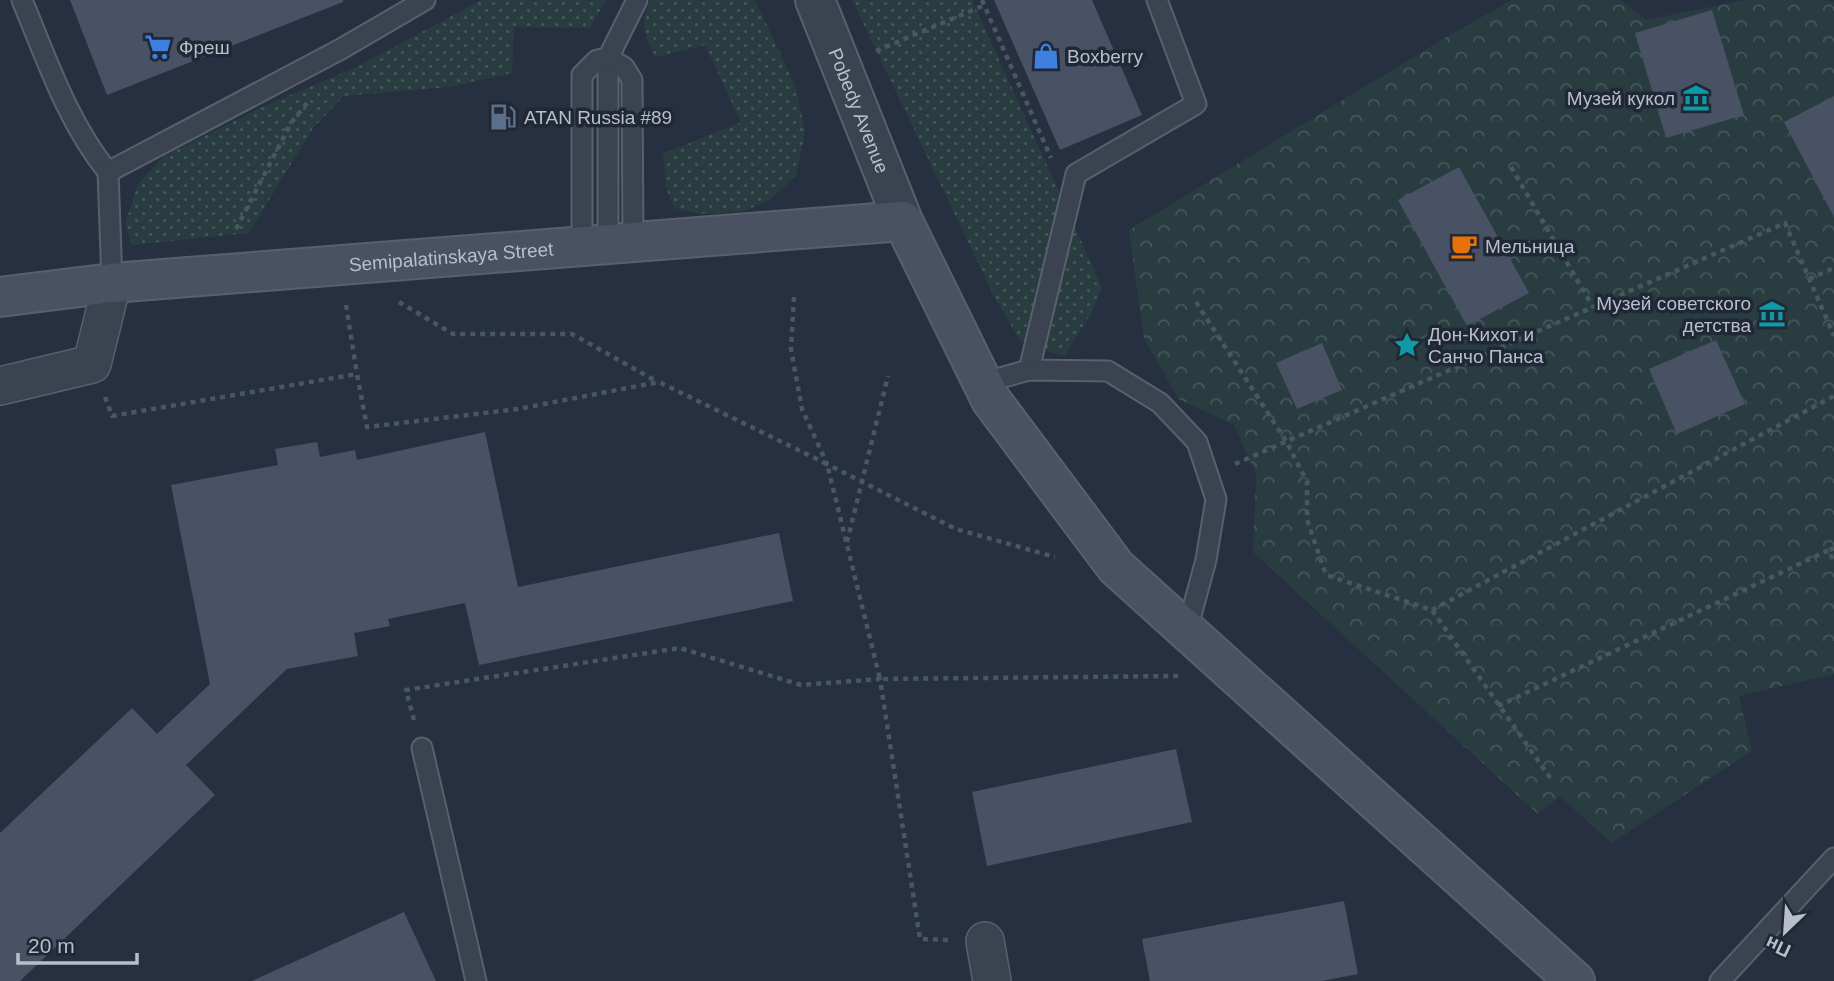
<svg xmlns="http://www.w3.org/2000/svg" width="1834" height="981" font-family="Arial,sans-serif">
	<defs>
		<pattern id="grass-dots" width="8" height="8" patternUnits="userSpaceOnUse" patternTransform="scale(1.75)"><rect width="8" height="8" fill="#293d41"/><path d="M2 2h.1M6 6h.1" fill="none" stroke="#46575b" stroke-width="1.8" stroke-linecap="round"/></pattern>
		<pattern id="park-crowns" width="20" height="18" patternUnits="userSpaceOnUse" patternTransform="scale(1.75)"><rect width="20" height="18" fill="#293d41"/><path d="M2 6a3 3 0 1 1 6 0M12 15a3 3 0 1 1 6 0" fill="none" stroke="#46575b"/></pattern>
	</defs>
	<rect width="100%" height="100%" fill="#273040"/>
	<g fill="url(#grass-dots)">
		<path d="M481,0H606L590,28L514,27L512,73L449,87L344,96L313,128L249,233L132,245L125,224L138,184L163,157L262,107L357,67Z"/>
		<path d="M651,0H755L796,87L805,132L796,176L769,200L745,211L699,214L674,208L666,188L663,154L741,122L705,45L655,57C644,35 639,23 651,0Z"/>
		<path d="M852,0H972L1102,287L1091,314L1064,356L1020,341L994,296Z"/>
	</g>
	<path fill="url(#park-crowns)" d="M1512,0H1621L1646,20L1745,0H1822L1834,2V674L1739,696L1752,751L1611,843L1560,796L1538,814L1253,552L1256,475L1234,425L1179,399L1144,339L1129,230L1445,38Z"/>
	<g fill="#485264">
		<path d="M70,0H343V2L107,95Z"/>
		<path d="M994,0H1092L1142,115L1060,150Z"/>
		<path d="M1712,10L1744,115L1666,138L1635,33Z"/>
		<path d="M1834,96V217L1784,122Z"/>
		<path d="M1459,167L1529,293L1467,326L1398,200Z"/>
		<path d="M1716,340L1745,404L1677,434L1649,369Z"/>
		<path d="M1322,343L1342,390L1297,409L1276,363Z"/>
		<path d="M485,432L518,587L779,533L793,601L479,665L465,603L388,619L390,626L354,633L358,656L287,669L186,765L215,795L20,981H0V833L132,708L157,734L210,684L171,485L278,465L275,449L317,442L320,457L355,450L357,460Z"/>
		<path d="M1176,749L1192,822L987,866L972,792Z"/>
		<path d="M1344,901L1358,974L1322,981H1150L1142,939Z"/>
		<path d="M404,912L436,981H252Z"/>
	</g>
	<g fill="none" stroke-linecap="round" stroke-linejoin="round">
		<g stroke="#59606d" stroke-width="23">
			<g id="service">
				<path d="M22,0C46,58 68,123 108,172"/>
				<path d="M608,244V58L624,67L632,80L633,242"/>
				<path d="M582,245V75L597,60L608,58L637,0"/>
				<path d="M112,283L108,172L341,49L425,0"/>
				<path d="M1029,370L1076,174L1196,104L1157,0"/>
				<path d="M982,383L1029,370L1108,371L1160,403L1197,442L1216,499L1206,560L1187,630"/>
				<path d="M422,748L476,981"/>
				<path d="M1720,981L1834,858"/>
			</g>
		</g>
		<g stroke="#59606d" stroke-width="40">
			<g id="minor">
				<path d="M0,386L92,364L112,283"/>
				<path d="M985,941L992,981"/>
			</g>
		</g>
		<g stroke="#59606d" stroke-width="42">
			<g id="tertiary">
				<path id="s1" d="M815,0L903,221"/>
			</g>
		</g>
		<g stroke="#59606d" stroke-width="42">
			<g id="secondary">
				<path id="s2" d="M0,297L112,283L903,221L991,400L1116,567L1575,981"/>
			</g>
		</g>
		<g stroke="#47595e" stroke-width="4.5" stroke-dasharray="5 5" stroke-linecap="butt">
			<path d="M982,0L1051,158"/>
			<path d="M876,51L985,5"/>
			<path d="M1511,167L1593,307"/>
			<path d="M236,229L291,123L308,102"/>
			<path d="M1809,279L1834,268"/>
			<path d="M794,297L791,349L802,409L827,464L956,529L1055,557"/>
			<path d="M399,302L453,334H572L658,382"/>
			<path d="M1196,302L1286,441L1307,482V520L1326,575L1432,610L1551,779"/>
			<path d="M346,305L357,374"/>
			<path d="M105,397L112,416L357,374L367,427L518,409L659,382L827,464L880,679L1178,676"/>
			<path d="M1235,464L1785,223L1834,336"/>
			<path d="M847,542L888,376"/>
			<path d="M1834,548L1829,550L1834,563"/>
			<path d="M1432,610L1834,396"/>
			<path d="M1498,706L1829,550"/>
			<path d="M414,720L406,690L680,648L801,685L880,679L920,939L949,940"/>
		</g>
		<use href="#service" stroke="#3b4250" stroke-width="19"/>
		<use href="#minor" stroke="#3b4250" stroke-width="37"/>
		<use href="#tertiary" stroke="#3b4250" stroke-width="38"/>
		<use href="#secondary" stroke="#495163" stroke-width="38"/>
	</g>
	<defs>
		<g id="supermarket-bare" transform="scale(2.1)"><path d="M-6-5.5h2.5l.6 2H6L4.5 2H-2.5L-4.4-4H-6ZM-1.5 3.2a1.3 1.3 0 1 0 .1 0ZM3 3.2a1.3 1.3 0 1 0 .1 0Z" fill="#3f7fe0" stroke="#202735" stroke-width="2.5" paint-order="stroke"/></g>
		<g id="shop-bare" transform="scale(2.1)"><path d="M-5-2.5h2.3a2.7 3.5 0 0 1 5.4 0H5L5.5 6h-11ZM-1.5-2.5h3a1.5 2.3 0 0 0-3 0Z" fill="#3f7fe0" stroke="#202735" stroke-width="2.5" paint-order="stroke"/></g>
		<g id="museum-bare" transform="scale(2.1)"><path d="M0-6L6-3V-2H-6V-3ZM-5-1h2V3h-2ZM-1-1h2V3h-2ZM3-1h2V3H3ZM-6 4H6V6H-6Z" fill="#0f9aa8" stroke="#202735" stroke-width="2.5" paint-order="stroke"/></g>
		<g id="fuel-bare" transform="scale(2.1)"><path d="M-5.5-6h7V0h2V4h1.3V-2.5L3-4.5l.8-.8L6-3V5H2.5V1h-1V6h-7ZM-4.2-4.7v3.2H.2V-4.7Z" fill="#5c6f8a" stroke="#202735" stroke-width="2.5" paint-order="stroke"/></g>
		<g id="cafe-bare" transform="scale(2.1)"><path d="M-5.5-4.5H6V0H3Q3 3.5 0 3.5H-2.5Q-5.5 3.5-5.5 0ZM3-3.2v2h1.7v-2ZM-6 4.5H4V6H-6Z" fill="#e8710a" stroke="#202735" stroke-width="2.5" paint-order="stroke"/></g>
		<g id="sight-bare" transform="scale(2.1)"><path d="M0-6L1.8-2.2L6-1.7L2.9 1.2L3.7 5.4L0 3.3L-3.7 5.4L-2.9 1.2L-6-1.7L-1.8-2.2Z" fill="#0f9aa8" stroke="#202735" stroke-width="2.5" paint-order="stroke"/></g>
	</defs>
	<g fill-rule="evenodd">
		<use href="#supermarket-bare" x="158" y="47"/>
		<use href="#shop-bare" x="1046" y="56"/>
		<use href="#museum-bare" x="1696" y="98"/>
		<use href="#fuel-bare" x="503" y="117"/>
		<use href="#cafe-bare" x="1464" y="246"/>
		<use href="#museum-bare" x="1772" y="314"/>
		<use href="#sight-bare" x="1407" y="345"/>
	</g>
	<g text-anchor="middle" dominant-baseline="central" stroke-width="7" stroke-linejoin="round" paint-order="stroke">
		<g font-size="19" fill="#b8beca" stroke="#202735" text-anchor="start">
			<text x="179" y="47">Фреш</text>
			<text x="1067" y="56">Boxberry</text>
			<text x="1675" y="98" text-anchor="end">Музей кукол</text>
			<text x="524" y="117">ATAN Russia #89</text>
			<text x="1485" y="246">Мельница</text>
			<text x="1751" y="303" text-anchor="end">Музей советского<tspan x="1751" dy="22">детства</tspan></text>
			<text x="1428" y="334">Дон-Кихот и<tspan x="1428" dy="22">Санчо Панса</tspan></text>
		</g>
		<g font-size="19" fill="#b8beca" stroke="#202735">
			<text stroke="none"><textPath href="#s1" startOffset="119">Pobedy Avenue</textPath></text>
			<text stroke="none"><textPath href="#s2" startOffset="453">Semipalatinskaya Street</textPath></text>
		</g>
	</g>
	<g transform="translate(1785 932) rotate(205)" stroke="#202735" stroke-width="5" paint-order="stroke">
	<path d="M0-5L12 26L0 18L-12 26Z" fill="#b8beca"/>
	<text y="-10" font-size="19" font-weight="bold" text-anchor="middle" fill="#b8beca">Пн</text>
	</g>
	<path d="M18 953v10h119v-10" fill="none" stroke="#b8beca" stroke-width="3.5"/>
	<text x="28" y="953" font-size="21" fill="#b8beca" stroke="#202735" stroke-width="5" paint-order="stroke">20 m</text>
</svg>
